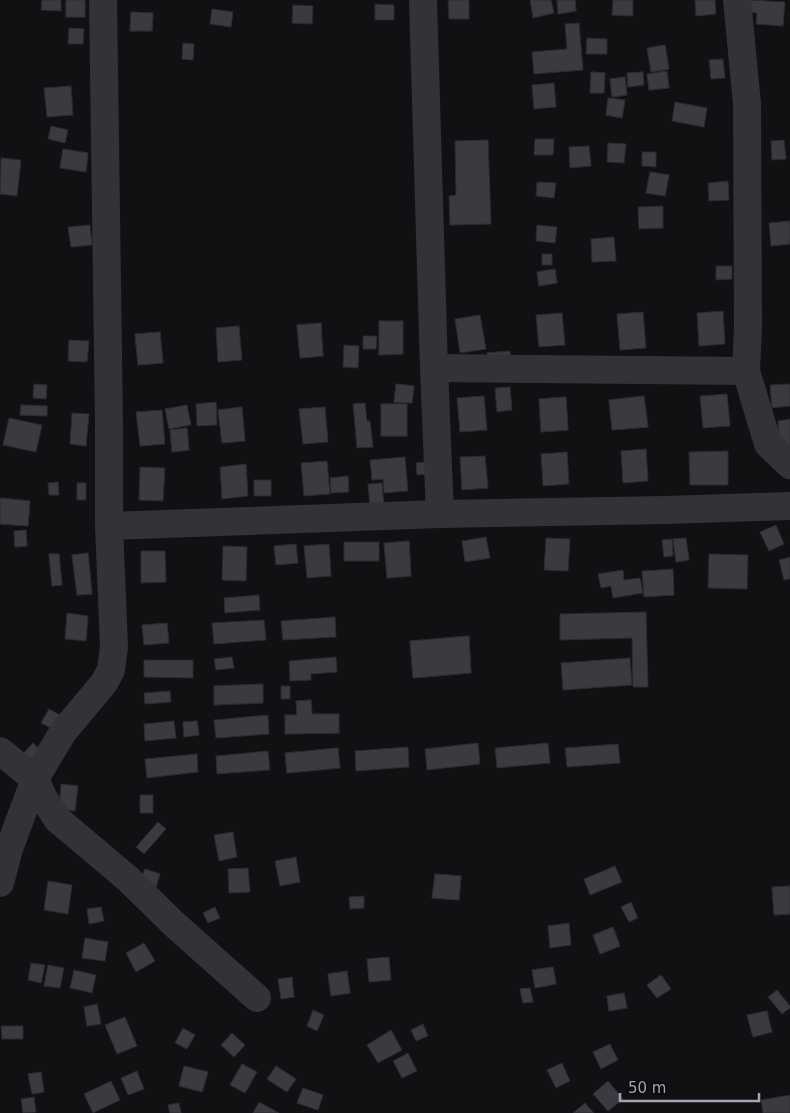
<svg xmlns="http://www.w3.org/2000/svg" width="790" height="1113" font-family="'DejaVu Sans',sans-serif">
	<rect width="100%" height="100%" fill="#111113"/>
	<g fill="#3a3b41" stroke="#2b2b2f">
		<path d="M42,0H61V11L41,10Z"/>
		<rect x="66" y="0" width="19" height="17"/>
		<rect x="66" y="0" width="19" height="17"/>
		<path d="M448,0H469V19H449Z"/>
		<path d="M530,0H551L554,13L533,18Z"/>
		<path d="M557,0H575L576,11L558,14Z"/>
		<path d="M557,0H575L576,11L558,14Z"/>
		<path d="M613,0H633V16L612,15Z"/>
		<path d="M695,0H715L716,14L696,16Z"/>
		<path d="M749,0L785,2L783,26L756,24L757,13L748,12Z"/>
		<path d="M375,4L394,5V20H375Z"/>
		<path d="M293,5L313,6L312,24L292,23Z"/>
		<path d="M212,9L233,12L231,27L210,24Z"/>
		<path d="M131,12L153,13L152,31H130Z"/>
		<path d="M131,12L153,13L152,31H130Z"/>
		<path d="M579,23L583,70L534,74L532,52L567,49L565,24Z"/>
		<path d="M69,28L84,29L83,44H68Z"/>
		<path d="M587,38L607,39V54H586Z"/>
		<path d="M183,43L194,44L193,60L182,59Z"/>
		<path d="M665,45L669,69L651,72L647,48Z"/>
		<path d="M665,45L669,69L651,72L647,48Z"/>
		<path d="M723,59L725,78L711,79L709,60Z"/>
		<path d="M667,71L669,88L649,90L647,74Z"/>
		<path d="M667,71L669,88L649,90L647,74Z"/>
		<path d="M591,72L605,73L604,93H590Z"/>
		<path d="M591,72L605,73L604,93H590Z"/>
		<path d="M643,72L644,85L628,87L627,73Z"/>
		<path d="M643,72L644,85L628,87L627,73Z"/>
		<path d="M625,77L627,95L612,97L610,79Z"/>
		<path d="M625,77L627,95L612,97L610,79Z"/>
		<path d="M554,83L556,107L534,109L532,85Z"/>
		<path d="M71,86L73,115L47,117L44,88Z"/>
		<path d="M608,98L625,100L622,118L606,115Z"/>
		<path d="M608,98L625,100L622,118L606,115Z"/>
		<path d="M675,102L707,108L704,127L672,121Z"/>
		<path d="M51,126L68,130L65,143L48,139Z"/>
		<path d="M535,139H554L553,155H534Z"/>
		<path d="M488,140L491,224L450,225L449,196L456,195L455,141Z"/>
		<path d="M784,140L786,159L772,160L771,141Z"/>
		<path d="M608,143L626,144L624,163L607,162Z"/>
		<path d="M589,146L591,166L570,168L569,147Z"/>
		<path d="M63,149L88,153L86,172L60,168Z"/>
		<path d="M63,149L88,153L86,172L60,168Z"/>
		<path d="M642,152H656V167L642,166Z"/>
		<path d="M1,158L21,160L17,196L0,194Z"/>
		<path d="M650,172L669,175L665,196L646,193Z"/>
		<path d="M650,172L669,175L665,196L646,193Z"/>
		<path d="M728,181L729,200L709,201L708,183Z"/>
		<path d="M537,182L556,183L554,198L536,196Z"/>
		<path d="M663,206V228L639,229L638,207Z"/>
		<path d="M790,221V244L771,246L769,223Z"/>
		<path d="M90,225L92,245L71,247L68,227Z"/>
		<path d="M537,225L557,227L555,243L536,241Z"/>
		<path d="M614,237L616,261L592,262L591,239Z"/>
		<rect x="542" y="254" width="10" height="11"/>
		<path d="M716,266H732V279L716,280Z"/>
		<path d="M555,269L557,283L539,286L537,272Z"/>
		<path d="M555,269L557,283L539,286L537,272Z"/>
		<path d="M723,311L725,344L699,346L697,313Z"/>
		<path d="M643,312L646,348L620,350L617,314Z"/>
		<path d="M562,313L565,345L539,347L536,315Z"/>
		<path d="M480,315L486,349L460,353L455,319Z"/>
		<path d="M379,321H403V354L379,355Z"/>
		<path d="M379,321H403V354L379,355Z"/>
		<path d="M321,323L323,356L300,358L297,325Z"/>
		<path d="M321,323L323,356L300,358L297,325Z"/>
		<path d="M239,326L242,360L218,362L216,328Z"/>
		<path d="M160,332L163,363L138,365L135,334Z"/>
		<path d="M160,332L163,363L138,365L135,334Z"/>
		<path d="M363,336H377L376,349H363Z"/>
		<path d="M69,340L89,341L87,362L68,361Z"/>
		<path d="M344,345L359,346L358,368L343,367Z"/>
		<path d="M510,351L511,366L488,368L487,353Z"/>
		<path d="M510,351L511,366L488,368L487,353Z"/>
		<path d="M34,384L47,385L46,399L33,398Z"/>
		<path d="M396,384L414,386L412,403L394,402Z"/>
		<path d="M396,384L414,386L412,403L394,402Z"/>
		<path d="M790,384V406L772,408L770,385Z"/>
		<path d="M510,387L512,410L497,412L495,388Z"/>
		<path d="M727,394L730,426L703,428L700,396Z"/>
		<path d="M484,396L487,430L460,432L457,398Z"/>
		<path d="M644,396L648,427L612,430L609,400Z"/>
		<path d="M644,396L648,427L612,430L609,400Z"/>
		<path d="M566,397L568,430L541,432L539,399Z"/>
		<path d="M566,397L568,430L541,432L539,399Z"/>
		<path d="M216,402L217,425L197,426L196,404Z"/>
		<path d="M365,403L367,421H370L373,447L357,448L353,404Z"/>
		<rect x="381" y="404" width="26" height="32"/>
		<rect x="381" y="404" width="26" height="32"/>
		<path d="M21,405L47,406V416L20,415Z"/>
		<path d="M21,405L47,406V416L20,415Z"/>
		<path d="M187,405L191,425L169,429L165,409Z"/>
		<path d="M242,407L245,441L222,443L218,410Z"/>
		<path d="M242,407L245,441L222,443L218,410Z"/>
		<path d="M325,407L328,442L303,444L299,409Z"/>
		<path d="M162,410L165,444L140,446L136,412Z"/>
		<path d="M72,413L89,414L86,446L70,444Z"/>
		<path d="M9,418L42,425L36,452L3,445Z"/>
		<path d="M790,419V451L780,452L778,421Z"/>
		<path d="M187,428L189,450L172,452L170,430Z"/>
		<path d="M187,428L189,450L172,452L170,430Z"/>
		<path d="M646,449L648,481L623,483L621,451Z"/>
		<path d="M728,451V485H690L689,452Z"/>
		<path d="M567,452L569,484L543,486L541,454Z"/>
		<path d="M485,456L488,488L462,490L460,457Z"/>
		<path d="M405,457L408,491L384,493L383,479L372,480L370,460Z"/>
		<path d="M327,461L330,494L304,496L301,463Z"/>
		<path d="M425,462L426,474L417,475L416,463Z"/>
		<path d="M246,464L248,496L222,499L220,467Z"/>
		<path d="M140,467L165,468L163,501L139,500Z"/>
		<path d="M348,476L349,492L331,493L330,478Z"/>
		<rect x="254" y="480" width="17" height="16"/>
		<path d="M58,482L59,495H49L48,483Z"/>
		<rect x="77" y="483" width="9" height="17"/>
		<path d="M382,483L384,506L370,507L368,484Z"/>
		<path d="M0,498L30,501L28,526L0,524Z"/>
		<path d="M0,498L30,501L28,526L0,524Z"/>
		<path d="M776,525L784,544L769,551L760,532Z"/>
		<path d="M26,530L27,546L15,547L14,531Z"/>
		<path d="M26,530L27,546L15,547L14,531Z"/>
		<path d="M486,537L490,558L465,562L462,541Z"/>
		<path d="M546,538L570,539L568,571L544,570Z"/>
		<path d="M686,538L689,560L676,562L673,539Z"/>
		<path d="M686,538L689,560L676,562L673,539Z"/>
		<path d="M672,539L673,556L664,557L662,540Z"/>
		<path d="M409,541L411,576L387,578L384,543Z"/>
		<path d="M409,541L411,576L387,578L384,543Z"/>
		<rect x="344" y="542" width="35" height="19"/>
		<path d="M296,544L298,563L276,565L274,546Z"/>
		<path d="M329,544L331,576L307,578L304,546Z"/>
		<path d="M223,546L247,547L246,581L222,580Z"/>
		<path d="M141,551H165L166,582L141,583Z"/>
		<path d="M88,553L92,594L77,595L72,555Z"/>
		<path d="M88,553L92,594L77,595L72,555Z"/>
		<path d="M49,554H59L62,585L52,586Z"/>
		<path d="M49,554H59L62,585L52,586Z"/>
		<path d="M709,554L748,555L747,589L708,588Z"/>
		<path d="M790,557V579L784,580L779,560Z"/>
		<path d="M673,569L674,595L644,597L642,571Z"/>
		<path d="M623,570L624,580L640,578L643,593L613,598L611,586L601,588L598,574Z"/>
		<path d="M259,595L260,610L225,613L224,598Z"/>
		<path d="M646,612L648,687H633L632,638L560,640V614Z"/>
		<path d="M67,613L88,616L86,641L65,639Z"/>
		<path d="M335,617L336,637L283,640L281,621Z"/>
		<path d="M264,620L266,640L214,644L212,623Z"/>
		<path d="M167,623L169,643L144,645L142,625Z"/>
		<path d="M469,636L471,673L413,678L410,641Z"/>
		<path d="M469,636L471,673L413,678L410,641Z"/>
		<path d="M232,657L234,668L216,670L214,659Z"/>
		<path d="M336,657L337,672L311,674V680L290,681L289,661Z"/>
		<path d="M630,658L632,685L563,690L561,663Z"/>
		<path d="M144,660H193V678L144,677Z"/>
		<path d="M263,684V703L214,705V686Z"/>
		<path d="M263,684V703L214,705V686Z"/>
		<rect x="281" y="686" width="9" height="13"/>
		<path d="M170,691L171,702L145,704L144,693Z"/>
		<path d="M311,700L312,714H339V733L285,734V715H297L296,701Z"/>
		<path d="M311,700L312,714H339V733L285,734V715H297L296,701Z"/>
		<path d="M49,709L60,715L53,729L41,723Z"/>
		<path d="M268,715L269,734L216,738L214,720Z"/>
		<path d="M174,721L176,738L145,741L144,724Z"/>
		<path d="M197,721L199,735L184,737L183,722Z"/>
		<path d="M197,721L199,735L184,737L183,722Z"/>
		<path d="M33,743L44,753L31,767L20,757Z"/>
		<path d="M478,743L480,764L427,770L425,749Z"/>
		<path d="M548,743L550,763L497,768L495,748Z"/>
		<path d="M618,744L620,763L567,767L565,748Z"/>
		<path d="M408,747L409,767L356,771L355,751Z"/>
		<path d="M338,748L340,768L287,773L285,753Z"/>
		<path d="M338,748L340,768L287,773L285,753Z"/>
		<path d="M268,751L270,770L217,774L216,756Z"/>
		<path d="M197,754L198,772L147,778L145,759Z"/>
		<path d="M61,784L78,786L75,811L59,809Z"/>
		<rect x="140" y="795" width="13" height="18"/>
		<path d="M158,822L166,829L144,854L136,847Z"/>
		<path d="M233,832L237,857L219,861L214,835Z"/>
		<path d="M296,857L300,882L280,886L275,861Z"/>
		<path d="M615,866L622,882L590,895L584,879Z"/>
		<path d="M248,868L250,892L229,893L228,869Z"/>
		<path d="M145,869L160,874L155,890L139,884Z"/>
		<path d="M145,869L160,874L155,890L139,884Z"/>
		<path d="M435,874L461,876L459,900L432,898Z"/>
		<path d="M435,874L461,876L459,900L432,898Z"/>
		<path d="M48,881L72,885L68,914L44,910Z"/>
		<path d="M790,886V914L774,915L772,887Z"/>
		<path d="M790,886V914L774,915L772,887Z"/>
		<path d="M364,896V908L350,909L349,897Z"/>
		<path d="M631,902L638,918L629,922L621,907Z"/>
		<path d="M101,907L104,921L89,924L87,909Z"/>
		<path d="M215,907L220,918L208,923L203,913Z"/>
		<path d="M569,923L571,945L550,948L548,926Z"/>
		<path d="M613,927L620,946L600,954L593,935Z"/>
		<path d="M613,927L620,946L600,954L593,935Z"/>
		<path d="M85,938L108,942L105,961L82,958Z"/>
		<path d="M144,943L155,961L136,972L126,953Z"/>
		<path d="M389,957L391,980L369,982L367,959Z"/>
		<path d="M31,963L45,965L41,983L28,980Z"/>
		<path d="M48,965L64,968L60,988L44,986Z"/>
		<path d="M553,967L556,984L535,988L532,970Z"/>
		<path d="M553,967L556,984L535,988L532,970Z"/>
		<path d="M74,970L96,975L92,993L70,988Z"/>
		<path d="M347,971L350,993L331,996L328,974Z"/>
		<path d="M347,971L350,993L331,996L328,974Z"/>
		<path d="M661,975L671,989L657,998L647,985Z"/>
		<path d="M661,975L671,989L657,998L647,985Z"/>
		<path d="M292,977L294,997L281,999L278,979Z"/>
		<path d="M530,988L533,1002L523,1003L520,989Z"/>
		<path d="M530,988L533,1002L523,1003L520,989Z"/>
		<path d="M777,990L790,1006V1008L782,1014L768,997Z"/>
		<path d="M624,993L627,1008L609,1011L607,996Z"/>
		<path d="M624,993L627,1008L609,1011L607,996Z"/>
		<path d="M97,1004L101,1024L87,1026L84,1007Z"/>
		<path d="M97,1004L101,1024L87,1026L84,1007Z"/>
		<path d="M313,1010L324,1015L317,1031L307,1026Z"/>
		<path d="M767,1011L772,1032L753,1037L747,1015Z"/>
		<path d="M767,1011L772,1032L753,1037L747,1015Z"/>
		<path d="M125,1017L137,1046L117,1054L105,1025Z"/>
		<path d="M423,1024L428,1036L416,1041L411,1030Z"/>
		<path d="M1,1026H23V1039H2Z"/>
		<path d="M183,1028L195,1035L187,1049L175,1043Z"/>
		<path d="M391,1030L402,1050L378,1063L367,1045Z"/>
		<path d="M232,1033L245,1045L234,1057L221,1045Z"/>
		<path d="M610,1044L618,1060L601,1069L593,1052Z"/>
		<path d="M408,1053L417,1071L402,1078L393,1061Z"/>
		<path d="M562,1063L570,1081L556,1088L547,1070Z"/>
		<path d="M242,1064L257,1072L245,1093L230,1085Z"/>
		<path d="M242,1064L257,1072L245,1093L230,1085Z"/>
		<path d="M184,1066L208,1072L202,1092L179,1086Z"/>
		<path d="M184,1066L208,1072L202,1092L179,1086Z"/>
		<path d="M276,1066L296,1079L287,1092L267,1079Z"/>
		<path d="M276,1066L296,1079L287,1092L267,1079Z"/>
		<path d="M137,1071L144,1089L128,1095L121,1078Z"/>
		<path d="M41,1072L44,1092L32,1094L28,1074Z"/>
		<path d="M41,1072L44,1092L32,1094L28,1074Z"/>
		<path d="M111,1081L120,1100L93,1113L84,1094Z"/>
		<path d="M608,1081L623,1099L608,1111L593,1094Z"/>
		<path d="M303,1088L323,1095L318,1110L297,1103Z"/>
		<path d="M303,1088L323,1095L318,1110L297,1103Z"/>
		<path d="M790,1095V1113H763L761,1100Z"/>
		<path d="M34,1097L36,1112L23,1113L21,1099Z"/>
		<path d="M259,1102L279,1113H253Z"/>
		<path d="M179,1103L181,1113H170L168,1105Z"/>
		<path d="M179,1103L181,1113H170L168,1105Z"/>
		<path d="M585,1103L594,1113H573Z"/>
	</g>
	<g fill="none" stroke-linecap="round" stroke-linejoin="round">
		<g stroke="#323238" stroke-width="28">
			<path d="M423,0L434,368L440,514"/>
			<path d="M737,0L747,104L748,328L746,371L768,444L790,465"/>
			<path d="M434,368L746,371"/>
			<path d="M109,526L440,514L666,510L790,506"/>
			<path d="M0,751L35,779L43,797L57,819L127,878L174,924L257,998"/>
			<path d="M0,883L9,849L35,779L63,732L104,683L111,670L114,647L109,526V423L103,0"/>
		</g>
	</g>
	<path d="M620 1093v8h139v-8" fill="none" stroke="#a1a5b5" stroke-width="2.5"/>
	<text x="628" y="1093" font-size="15" fill="#a1a5b5" stroke="#0c0c0e" stroke-width="4" paint-order="stroke">50 m</text>
</svg>
